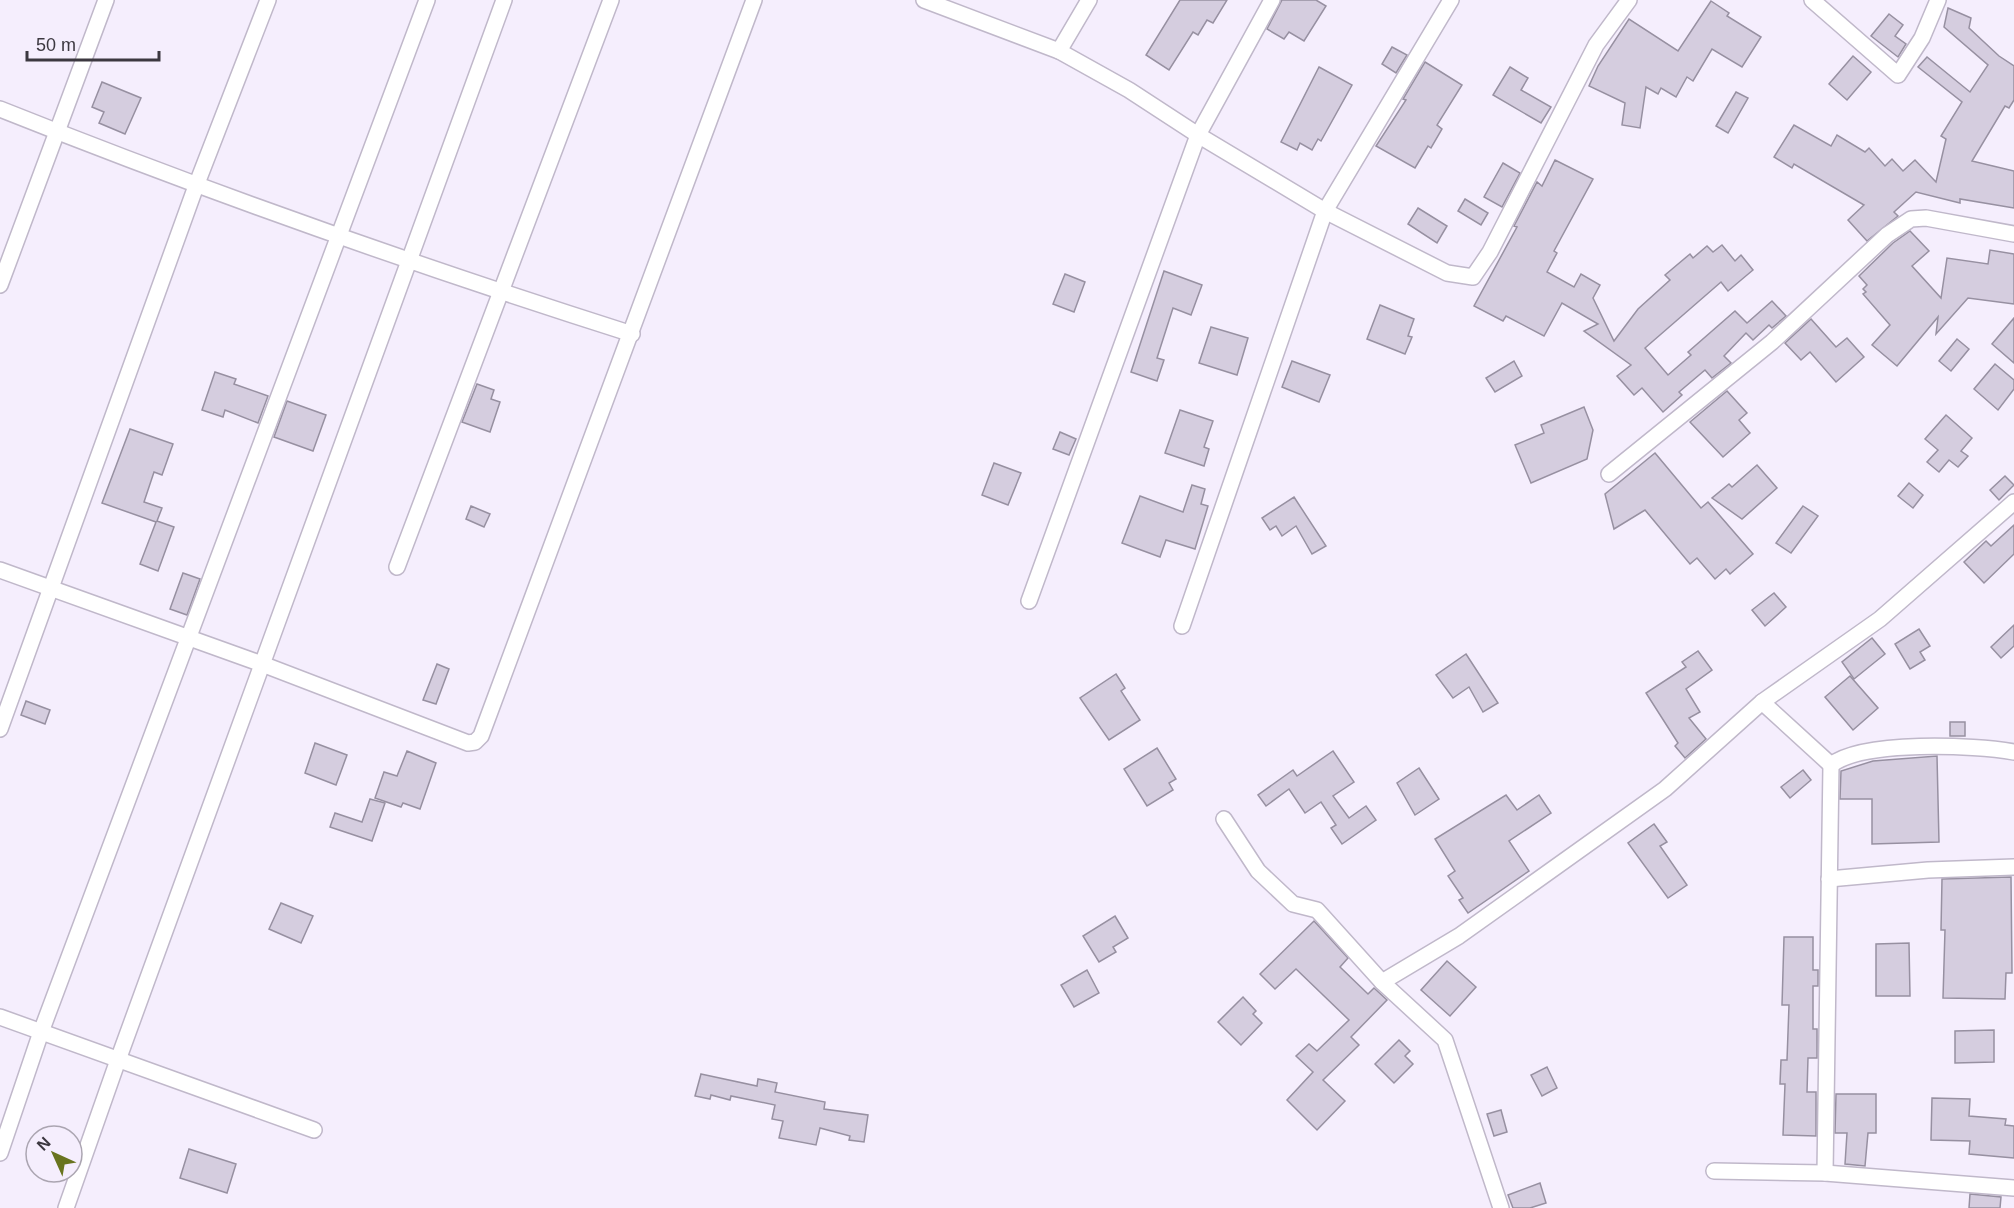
<svg xmlns="http://www.w3.org/2000/svg" width="2014" height="1208" font-family="Arial,sans-serif">
	<rect width="100%" height="100%" fill="#f5eefd"/>
	<g fill="#d5cddf" stroke="#9790a1" stroke-width="1.5">
		<path d="M1180,0H1227L1213,23L1207,20L1198,35L1193,32L1169,70L1146,55Z"/>
		<path d="M1282,0H1316L1326,6L1304,41L1289,32L1284,39L1267,29Z"/>
		<path d="M1711,1L1729,13L1727,16L1761,37L1742,67L1712,49L1693,81L1687,77L1676,97L1661,88L1658,94L1646,87L1640,128L1622,125L1625,103L1589,86L1598,66L1629,19L1678,51Z"/>
		<path d="M1948,8L1971,18L1969,28L1999,56L2014,66V100L2009,108L2005,106L1972,161L2014,171V208L1960,199V203L1916,192L1894,212L1898,216L1867,241L1848,220L1864,205L1794,164L1792,168L1774,157L1794,125L1831,146L1837,135L1865,152L1869,148L1885,166L1892,159L1903,171L1915,160L1936,182L1946,139L1941,136L1962,102L1918,67L1927,57L1970,92L1988,65L1944,27Z"/>
		<path d="M1889,14L1903,25L1895,36L1906,44L1898,57L1871,36Z"/>
		<path d="M1392,47L1407,55L1396,73L1382,64Z"/>
		<path d="M1853,56L1871,72L1847,100L1829,84Z"/>
		<path d="M1425,62L1462,85L1437,125L1442,129L1431,148L1428,146L1415,168L1376,146L1406,100L1403,99Z"/>
		<path d="M1319,67L1352,85L1321,141L1318,139L1312,150L1300,143L1297,150L1281,142Z"/>
		<path d="M1510,67L1528,78L1521,90L1551,107L1541,123L1493,95Z"/>
		<path d="M102,82L141,98L125,134L99,123L104,112L92,107Z"/>
		<path d="M1736,92L1748,98L1728,133L1716,126Z"/>
		<path d="M1555,160L1593,179L1554,251L1557,253L1547,272L1574,287L1581,274L1600,285L1593,298L1614,341L1638,309L1670,280L1665,275L1690,254L1693,258L1707,246L1713,252L1722,245L1735,261L1741,255L1753,270L1728,291L1721,282L1645,348L1668,375L1691,355L1688,352L1735,311L1747,323L1772,301L1786,316L1772,328L1769,325L1753,340L1746,333L1724,356L1731,363L1712,378L1705,370L1679,392L1682,395L1663,412L1642,388L1634,395L1617,376L1631,365L1584,331L1598,324L1562,303L1544,336L1506,316L1503,321L1474,306L1517,227L1514,226L1537,182L1542,186Z"/>
		<path d="M1503,163L1520,173L1502,207L1484,197Z"/>
		<path d="M1465,199L1488,213L1481,225L1458,211Z"/>
		<path d="M1418,208L1447,226L1437,243L1408,224Z"/>
		<path d="M1910,231L1929,251L1912,266L1941,298L1947,258L1988,264L1990,250L2014,254V304L1968,298L1936,334L1938,317L1897,366L1872,345L1890,325L1863,294L1866,292L1863,289L1867,285L1859,276L1893,243Z"/>
		<path d="M1164,271L1202,285L1191,315L1173,308L1157,358L1164,360L1157,381L1131,372Z"/>
		<path d="M1065,274L1085,282L1074,312L1053,304Z"/>
		<path d="M1380,305L1414,319L1408,336L1412,337L1405,354L1367,339Z"/>
		<path d="M2014,318V363L1992,344Z"/>
		<path d="M1811,319L1836,347L1847,338L1864,357L1836,382L1810,352L1801,360L1785,343Z"/>
		<path d="M1211,327L1248,338L1237,375L1199,363Z"/>
		<path d="M1957,339L1969,349L1951,371L1939,361Z"/>
		<path d="M1292,361L1330,375L1319,402L1282,387Z"/>
		<path d="M1514,361L1522,376L1495,392L1486,378Z"/>
		<path d="M1995,364L2014,380V389L1998,410L1974,389Z"/>
		<path d="M215,372L236,379L234,384L268,396L258,423L225,410L223,417L202,410Z"/>
		<path d="M477,384L494,390L491,399L500,402L490,432L462,422Z"/>
		<path d="M1727,391L1747,413L1739,420L1750,433L1723,457L1690,422Z"/>
		<path d="M287,401L326,415L313,451L274,437Z"/>
		<path d="M1584,407L1593,430L1587,459L1531,483L1515,445L1544,433L1541,425Z"/>
		<path d="M1180,410L1213,421L1204,447L1209,449L1204,466L1165,453Z"/>
		<path d="M1946,415L1972,438L1961,451L1968,456L1958,467L1949,460L1939,472L1927,462L1938,450L1925,439Z"/>
		<path d="M130,429L173,444L162,475L154,472L144,502L162,508L157,521L174,527L158,571L140,564L156,522L102,503Z"/>
		<path d="M1060,432L1076,439L1069,455L1053,449Z"/>
		<path d="M1655,453L1701,508L1708,502L1753,554L1730,574L1726,569L1715,579L1697,558L1690,564L1645,510L1614,529L1605,494Z"/>
		<path d="M994,463L1021,473L1008,505L982,495Z"/>
		<path d="M1757,465L1777,488L1742,519L1712,498L1729,484L1732,487Z"/>
		<path d="M2005,476L2014,485L1999,500L1990,490Z"/>
		<path d="M1909,483L1923,495L1913,508L1898,496Z"/>
		<path d="M1192,485L1205,489L1201,504L1208,506L1195,549L1166,540L1160,557L1122,543L1140,496L1183,512Z"/>
		<path d="M1294,497L1326,546L1312,554L1296,526L1282,536L1276,526L1270,530L1262,518Z"/>
		<path d="M471,506L490,514L484,527L466,519Z"/>
		<path d="M1803,506L1818,516L1791,553L1776,543Z"/>
		<path d="M2014,525V554L1984,583L1964,562L1986,541L1991,546Z"/>
		<path d="M183,573L200,579L187,615L170,609Z"/>
		<path d="M1774,593L1786,607L1765,626L1752,610Z"/>
		<path d="M2014,625V646L2001,658L1991,647Z"/>
		<path d="M1919,629L1930,646L1920,652L1925,660L1910,669L1895,644Z"/>
		<path d="M1872,638L1885,654L1854,679L1842,662Z"/>
		<path d="M1698,651L1712,670L1686,689L1700,712L1689,718L1706,739L1685,758L1675,746L1678,743L1646,693L1686,667L1682,662Z"/>
		<path d="M1466,654L1498,703L1483,712L1469,687L1453,698L1436,675Z"/>
		<path d="M437,664L449,669L436,704L423,700Z"/>
		<path d="M1116,674L1125,688L1121,691L1140,720L1109,740L1080,698Z"/>
		<path d="M1850,676L1878,708L1853,730L1825,697Z"/>
		<path d="M26,701L50,710L45,724L21,715Z"/>
		<rect x="1950" y="722" width="15" height="14"/>
		<path d="M315,743L347,755L336,785L305,773Z"/>
		<path d="M1157,748L1176,779L1169,783L1173,790L1147,806L1124,769Z"/>
		<path d="M407,751L436,763L420,809L403,803L401,807L375,798L384,772L397,776Z"/>
		<path d="M1333,751L1354,782L1333,796L1349,818L1366,806L1376,820L1342,844L1331,828L1336,825L1321,802L1305,813L1289,789L1266,806L1258,795L1293,770L1297,776Z"/>
		<path d="M1937,756L1939,842L1872,844V799H1840L1841,771L1873,761Z"/>
		<path d="M1419,768L1439,799L1415,815L1397,783Z"/>
		<path d="M1803,770L1811,780L1790,798L1781,787Z"/>
		<path d="M1506,795L1517,810L1539,795L1551,813L1509,841L1529,871L1468,913L1459,900L1463,898L1448,876L1455,871L1435,839Z"/>
		<path d="M370,799L385,803L372,841L330,827L335,813L362,822Z"/>
		<path d="M1654,824L1667,842L1660,846L1687,885L1668,898L1628,843Z"/>
		<path d="M2011,877L2012,973H2006L2005,999L1943,998L1945,930H1941L1942,879Z"/>
		<path d="M281,903L313,916L301,943L269,929Z"/>
		<path d="M1115,916L1128,938L1113,947L1116,952L1099,962L1083,936Z"/>
		<path d="M1314,921L1348,958L1340,967L1368,994L1374,988L1387,1000L1351,1037L1359,1045L1323,1080L1345,1101L1317,1130L1287,1100L1313,1072L1296,1056L1309,1044L1317,1051L1349,1020L1296,969L1275,989L1260,974Z"/>
		<path d="M1784,937H1813V970H1818V986H1813V1029H1817V1058H1808L1807,1092H1816V1136L1783,1135L1785,1084H1780L1781,1060H1787L1789,1005H1782Z"/>
		<path d="M1909,943L1910,996H1876V944Z"/>
		<path d="M1447,961L1476,987L1450,1016L1421,990Z"/>
		<path d="M1087,970L1099,993L1074,1007L1061,985Z"/>
		<path d="M1243,997L1256,1011L1253,1014L1262,1023L1241,1045L1218,1022Z"/>
		<path d="M1994,1030V1062L1955,1063V1031Z"/>
		<path d="M1399,1040L1410,1051L1405,1056L1413,1064L1394,1083L1375,1064Z"/>
		<path d="M1547,1067L1557,1088L1542,1096L1531,1075Z"/>
		<path d="M701,1074L757,1086L758,1079L777,1083L775,1092L825,1102L824,1109L868,1115L864,1142L849,1140L850,1136L820,1128L816,1145L779,1138L783,1121L772,1119L775,1105L731,1096L730,1100L711,1095L710,1099L695,1096Z"/>
		<path d="M1836,1094H1876V1133H1868L1865,1166L1845,1164L1847,1133H1835Z"/>
		<path d="M1932,1098L1970,1099L1969,1116L2006,1119L2005,1125L2014,1126V1158L1969,1154L1970,1141L1931,1140Z"/>
		<path d="M1501,1110L1507,1132L1494,1136L1487,1114Z"/>
		<path d="M189,1149L236,1164L227,1193L180,1178Z"/>
		<path d="M1540,1183L1546,1203L1530,1208H1513L1508,1195Z"/>
		<path d="M1970,1194L2001,1197L2000,1208H1969Z"/>
	</g>
	<g fill="none" stroke-linecap="round" stroke-linejoin="round">
		<g stroke="#c0b8ca" stroke-width="18">
			<g id="minor">
				<path d="M924,0L1059,51L1129,90L1198,135L1325,211L1447,273L1473,277L1490,252L1596,45L1629,0"/>
				<path d="M1812,0L1898,75L1922,38L1938,0"/>
				<path d="M1059,51L1089,0"/>
				<path d="M0,109C208,192 418,266 632,334"/>
				<path d="M0,285L106,0"/>
				<path d="M1609,474L1772,342L1887,235L1911,219L1926,218L2014,234"/>
				<path d="M397,567L611,0"/>
				<path d="M0,570L262,664L468,743L475,742L481,736L754,0"/>
				<path d="M1029,601L1198,135L1272,0"/>
				<path d="M1182,626L1325,211L1451,0"/>
				<path d="M1762,702L1831,765C1863,740 1974,745 2014,752"/>
				<path d="M0,729L196,186L268,0"/>
				<path d="M1224,819L1258,871L1293,904L1317,910L1382,982L1445,1040L1501,1208"/>
				<path d="M1829,879L1928,870L2014,867"/>
				<path d="M1382,982L1459,936L1665,789L1762,702L1880,619L2014,502"/>
				<path d="M0,1017L314,1130"/>
				<path d="M0,1153L41,1032L427,0"/>
				<path d="M1714,1171L1825,1173L2014,1188"/>
				<path d="M1825,1173L1831,765"/>
				<path d="M66,1208L118,1060L504,0"/>
			</g>
		</g>
		<use href="#minor" stroke="#fff" stroke-width="15"/>
	</g>
	<g transform="translate(54 1154) rotate(315)"><circle r="28" fill="#f5eefd" stroke="#aba5b1" stroke-width="1.5"/>
	<path d="M0-4.5L10 22L0 15L-10 22Z" fill="#69741f"/>
	<text y="-9" font-size="16" font-weight="bold" text-anchor="middle" fill="#3c3840">N</text>
	</g>
	<path d="M27 51v9h132v-9" fill="none" stroke="#3c3840" stroke-width="3"/>
	<text x="36" y="51" font-size="18" fill="#3c3840" stroke="#f5eefd" stroke-width="4.5" paint-order="stroke">50 m</text>
</svg>
